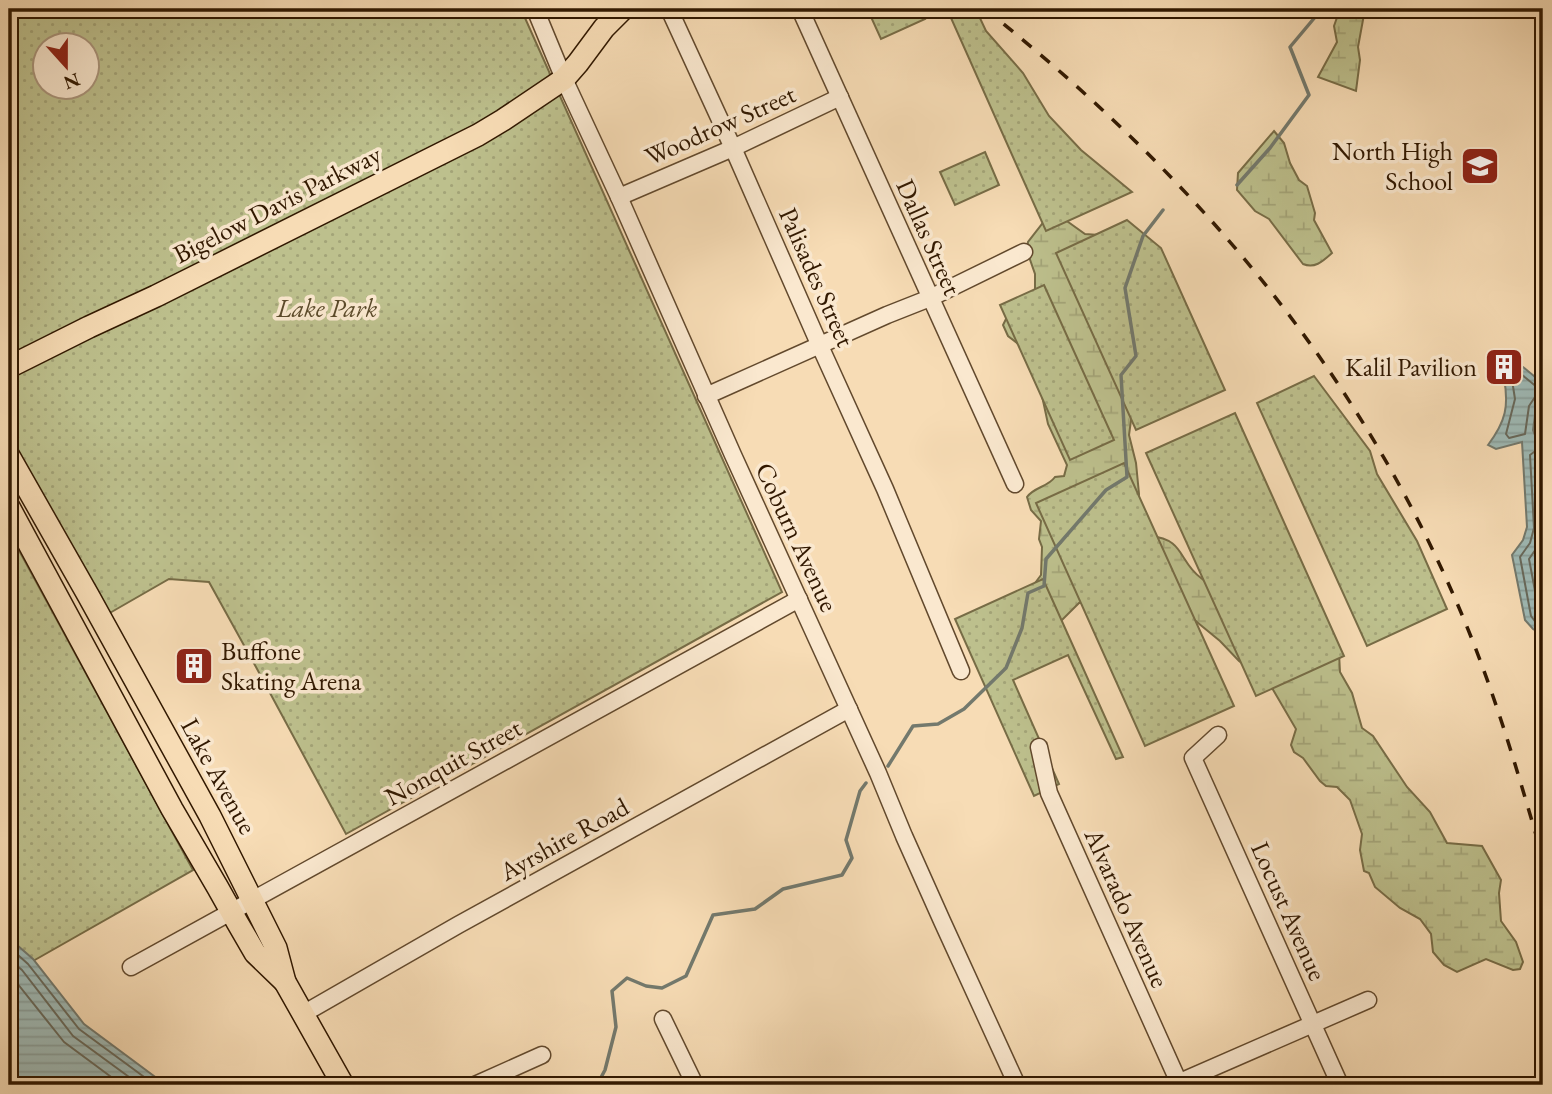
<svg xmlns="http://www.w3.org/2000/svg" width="1552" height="1094" font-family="'EB Garamond',serif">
	<defs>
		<pattern id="wetland-marsh" width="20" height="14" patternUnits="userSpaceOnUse" patternTransform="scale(1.75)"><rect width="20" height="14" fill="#bdc08d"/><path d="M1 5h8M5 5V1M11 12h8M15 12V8" fill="none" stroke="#a3a478"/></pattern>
		<pattern id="park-dots" width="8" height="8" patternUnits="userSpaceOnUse" patternTransform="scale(1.75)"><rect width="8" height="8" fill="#bdc08d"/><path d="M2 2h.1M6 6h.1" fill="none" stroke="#a3a478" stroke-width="1.8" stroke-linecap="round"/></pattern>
		<pattern id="water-rules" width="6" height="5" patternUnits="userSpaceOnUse" patternTransform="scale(1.75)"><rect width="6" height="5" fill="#9fbab6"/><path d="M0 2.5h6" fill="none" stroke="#899f9b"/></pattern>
	</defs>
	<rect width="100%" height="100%" fill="#f7dcb5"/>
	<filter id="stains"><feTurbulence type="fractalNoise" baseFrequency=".00286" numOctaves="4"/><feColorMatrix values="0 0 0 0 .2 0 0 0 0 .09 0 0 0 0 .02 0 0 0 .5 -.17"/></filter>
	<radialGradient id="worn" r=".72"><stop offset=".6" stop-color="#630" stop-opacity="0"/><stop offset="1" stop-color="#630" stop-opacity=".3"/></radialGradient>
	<g fill="url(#wetland-marsh)" stroke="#776c46" stroke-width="2">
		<path d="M1340,9H1365L1358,47L1360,60L1356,91L1318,77L1337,42L1334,26Z"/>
		<path d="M1274,131L1284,143L1290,163L1299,180L1307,186L1315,213L1314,220L1332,253C1323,261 1315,269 1303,264L1269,219L1255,211L1237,190L1238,173Z"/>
		<path d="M1064,219L1085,234L1113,236L1132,413L1129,435L1136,463L1139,494L1138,503L1150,536C1185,539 1178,561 1201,578C1210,586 1225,589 1235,595C1270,614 1305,634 1339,653L1340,672L1352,693L1362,728L1373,736L1407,787L1430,812L1447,843L1482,846L1501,880L1499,893L1501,921L1516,942L1523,962L1520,969L1513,970L1486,959L1457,972L1444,965L1433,952L1431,934L1420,919L1400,908L1375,887L1369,873L1364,871L1360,850L1362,834L1350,800L1337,787L1326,786L1320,781L1303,758L1294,752L1291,745L1296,729L1268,681L1239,661L1220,641L1170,600L1099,599L1079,603L1057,625L1024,598L1041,575L1042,547L1039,539L1041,521L1031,510L1027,497C1034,487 1048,487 1055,477L1064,476L1067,465L1048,424L1038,377L1021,346L1008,336L1003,325L1008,315L1035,296V274L1027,251L1028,242L1042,224Z"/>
	</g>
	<g fill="url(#park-dots)" stroke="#776c46" stroke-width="2" fill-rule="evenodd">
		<path d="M9,9H521L782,592L346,834L256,667L209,582L169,579L108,614L9,435ZM46,46H88V88H46Z"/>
		<path d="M888,9H920L925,19L881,39L871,17Z"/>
		<path d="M947,9H963L979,16L986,31L1023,73L1049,116L1081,150L1132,192L1046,231Z"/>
		<path d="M985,152L999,185L955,205L940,172Z"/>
		<path d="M1127,220L1161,248L1225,390L1136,430L1056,253Z"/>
		<path d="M1044,285L1114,440L1070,460L1000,305Z"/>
		<path d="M1314,376L1370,451L1377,474L1417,541L1447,609L1367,646L1257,403Z"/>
		<path d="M1235,413L1344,656L1256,696L1146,453Z"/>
		<path d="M1124,463L1234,706L1145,746L1036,503Z"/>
		<path d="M9,532L193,870L26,965L9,934Z"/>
		<path d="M1043,579L1123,757L1116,759L1068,655L1013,680L1059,784L1034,796L955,619Z"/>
	</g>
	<g fill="url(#water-rules)" stroke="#73796d" stroke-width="2">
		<path d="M1523,367L1540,381L1543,391V395L1536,408L1533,430L1543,455V635L1533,629L1525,620L1512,555L1523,540L1527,527L1522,442L1496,449L1488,445C1506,421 1509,406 1504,378L1511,368Z"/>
		<path d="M9,938L33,959L84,1024L166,1085H9Z"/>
	</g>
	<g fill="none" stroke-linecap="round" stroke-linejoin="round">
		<g stroke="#68695b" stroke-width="2">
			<path d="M1521,374L1538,388L1539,391L1529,406L1525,434L1509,438L1506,434L1515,399L1512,380L1515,375Z"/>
			<path d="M1543,455L1534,452L1530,455L1534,528L1530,543L1520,557L1531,616L1537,624L1543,627"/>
			<path d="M1543,464L1539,467L1542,530L1538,546L1529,559L1539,612L1543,617"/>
			<path d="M9,947L28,964L79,1029L155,1085"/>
			<path d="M9,959L22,970L73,1036L140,1085"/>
			<path d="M9,973L64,1042L122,1085"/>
		</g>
		<g stroke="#73796d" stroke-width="3.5">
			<path d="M1237,185L1270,148L1309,95L1290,47L1316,16L1317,9"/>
			<path d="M888,766L913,726L938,724L964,709L1006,668L1022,628L1028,593L1044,586L1046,559L1106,490L1127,477L1121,375L1136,356L1125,288L1143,236L1163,210"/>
			<path d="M597,1085L605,1070L616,1027L612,991L627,978L646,986L662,988L686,976L713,915L755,909L783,889L842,875L852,858L846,840L860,791L866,783"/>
		</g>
		<g stroke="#62492d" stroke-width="19">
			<g id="minor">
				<path d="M535,9L564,79L619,197L733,455L878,773L904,836L942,921L1017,1085"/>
				<path d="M669,9L733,148L820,346L885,489L961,671"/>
				<path d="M800,9L1015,484"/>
				<path d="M619,197L733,148L840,97"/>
				<path d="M706,396L887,315L930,298L1024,252"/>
				<path d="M1218,735L1193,758L1340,1085"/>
				<path d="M1039,747L1049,793L1180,1085"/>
				<path d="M131,967L799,599"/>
				<path d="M303,1014L458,925L849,709"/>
				<path d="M663,1019L695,1085"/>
				<path d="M475,1085L542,1055"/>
				<path d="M1173,1085L1368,1000"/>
			</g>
		</g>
		<g stroke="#311800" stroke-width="24">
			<g id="major">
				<path d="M9,367L89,327L156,296L478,135L503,120L564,79L578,63L604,28L623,9"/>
				<path d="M9,456L88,595L210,816L276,948L285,982L343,1085"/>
				<path d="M9,507L172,809L218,888L237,922L255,953L285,982"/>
			</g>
		</g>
		<use href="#minor" stroke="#fae8cf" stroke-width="16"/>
		<use href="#major" stroke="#f7dcb5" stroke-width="21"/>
		<path stroke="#311800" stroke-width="3.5" stroke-dasharray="12 12" stroke-linecap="butt" d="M985,9C1187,170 1348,355 1453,594C1491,679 1517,769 1543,859"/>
	</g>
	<defs>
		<g id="school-square" transform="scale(2.0125)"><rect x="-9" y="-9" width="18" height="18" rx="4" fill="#8f2418" stroke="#fae8cf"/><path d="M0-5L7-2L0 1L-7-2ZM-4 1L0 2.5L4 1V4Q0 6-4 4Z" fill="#fff"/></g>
		<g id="building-square" transform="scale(2.0125)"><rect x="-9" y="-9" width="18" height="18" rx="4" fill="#8f2418" stroke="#fae8cf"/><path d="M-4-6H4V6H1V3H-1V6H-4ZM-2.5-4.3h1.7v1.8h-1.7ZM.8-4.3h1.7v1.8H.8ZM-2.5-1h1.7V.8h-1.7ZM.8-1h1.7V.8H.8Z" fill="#fff"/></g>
	</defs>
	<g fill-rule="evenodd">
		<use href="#school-square" x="1480" y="166"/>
		<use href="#building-square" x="1504" y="367"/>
		<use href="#building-square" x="194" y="666"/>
	</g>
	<g text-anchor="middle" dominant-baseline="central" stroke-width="7" stroke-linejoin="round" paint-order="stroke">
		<g font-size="26" fill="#311800" stroke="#fae8cf">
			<text transform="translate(720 125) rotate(-24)">Woodrow Street</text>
			<text transform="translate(277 204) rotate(-27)">Bigelow Davis Parkway</text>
			<text transform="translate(929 237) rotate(66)">Dallas Street</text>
			<text transform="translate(817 277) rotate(66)">Palisades Street</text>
			<text transform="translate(797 537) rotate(65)">Coburn Avenue</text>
			<text transform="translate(453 762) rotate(-29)">Nonquit Street</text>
			<text transform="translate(219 776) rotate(61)">Lake Avenue</text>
			<text transform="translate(564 839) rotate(-29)">Ayrshire Road</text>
			<text transform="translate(1127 908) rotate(66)">Alvarado Avenue</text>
			<text transform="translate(1289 911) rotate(66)">Locust Avenue</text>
		</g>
		<g font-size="26" fill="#311800" stroke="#fae8cf" text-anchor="end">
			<text x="1453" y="151">North High<tspan x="1453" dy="30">School</tspan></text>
			<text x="1477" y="367">Kalil Pavilion</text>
			<text x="221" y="651" text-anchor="start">Buffone<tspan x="221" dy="30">Skating Arena</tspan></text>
		</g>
		<g font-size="26" font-style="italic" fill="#5b4a2a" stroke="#fae8cf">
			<text x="327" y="308">Lake Park</text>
		</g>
	</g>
	<rect width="1552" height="1094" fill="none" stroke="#f7dcb5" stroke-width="35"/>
	<rect x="10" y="10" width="1531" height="1073" fill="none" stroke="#311800" stroke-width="3.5"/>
	<rect x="18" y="18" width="1517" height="1059" fill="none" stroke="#311800" stroke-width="2"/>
	<g transform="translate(66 66) rotate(159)"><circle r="33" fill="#fae8cf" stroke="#aa957c" stroke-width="2"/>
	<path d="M0-5L12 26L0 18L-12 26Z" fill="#8f2418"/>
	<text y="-10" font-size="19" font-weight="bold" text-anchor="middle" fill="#311800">N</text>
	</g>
	<rect width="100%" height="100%" filter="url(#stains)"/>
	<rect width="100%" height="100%" fill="url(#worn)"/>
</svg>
